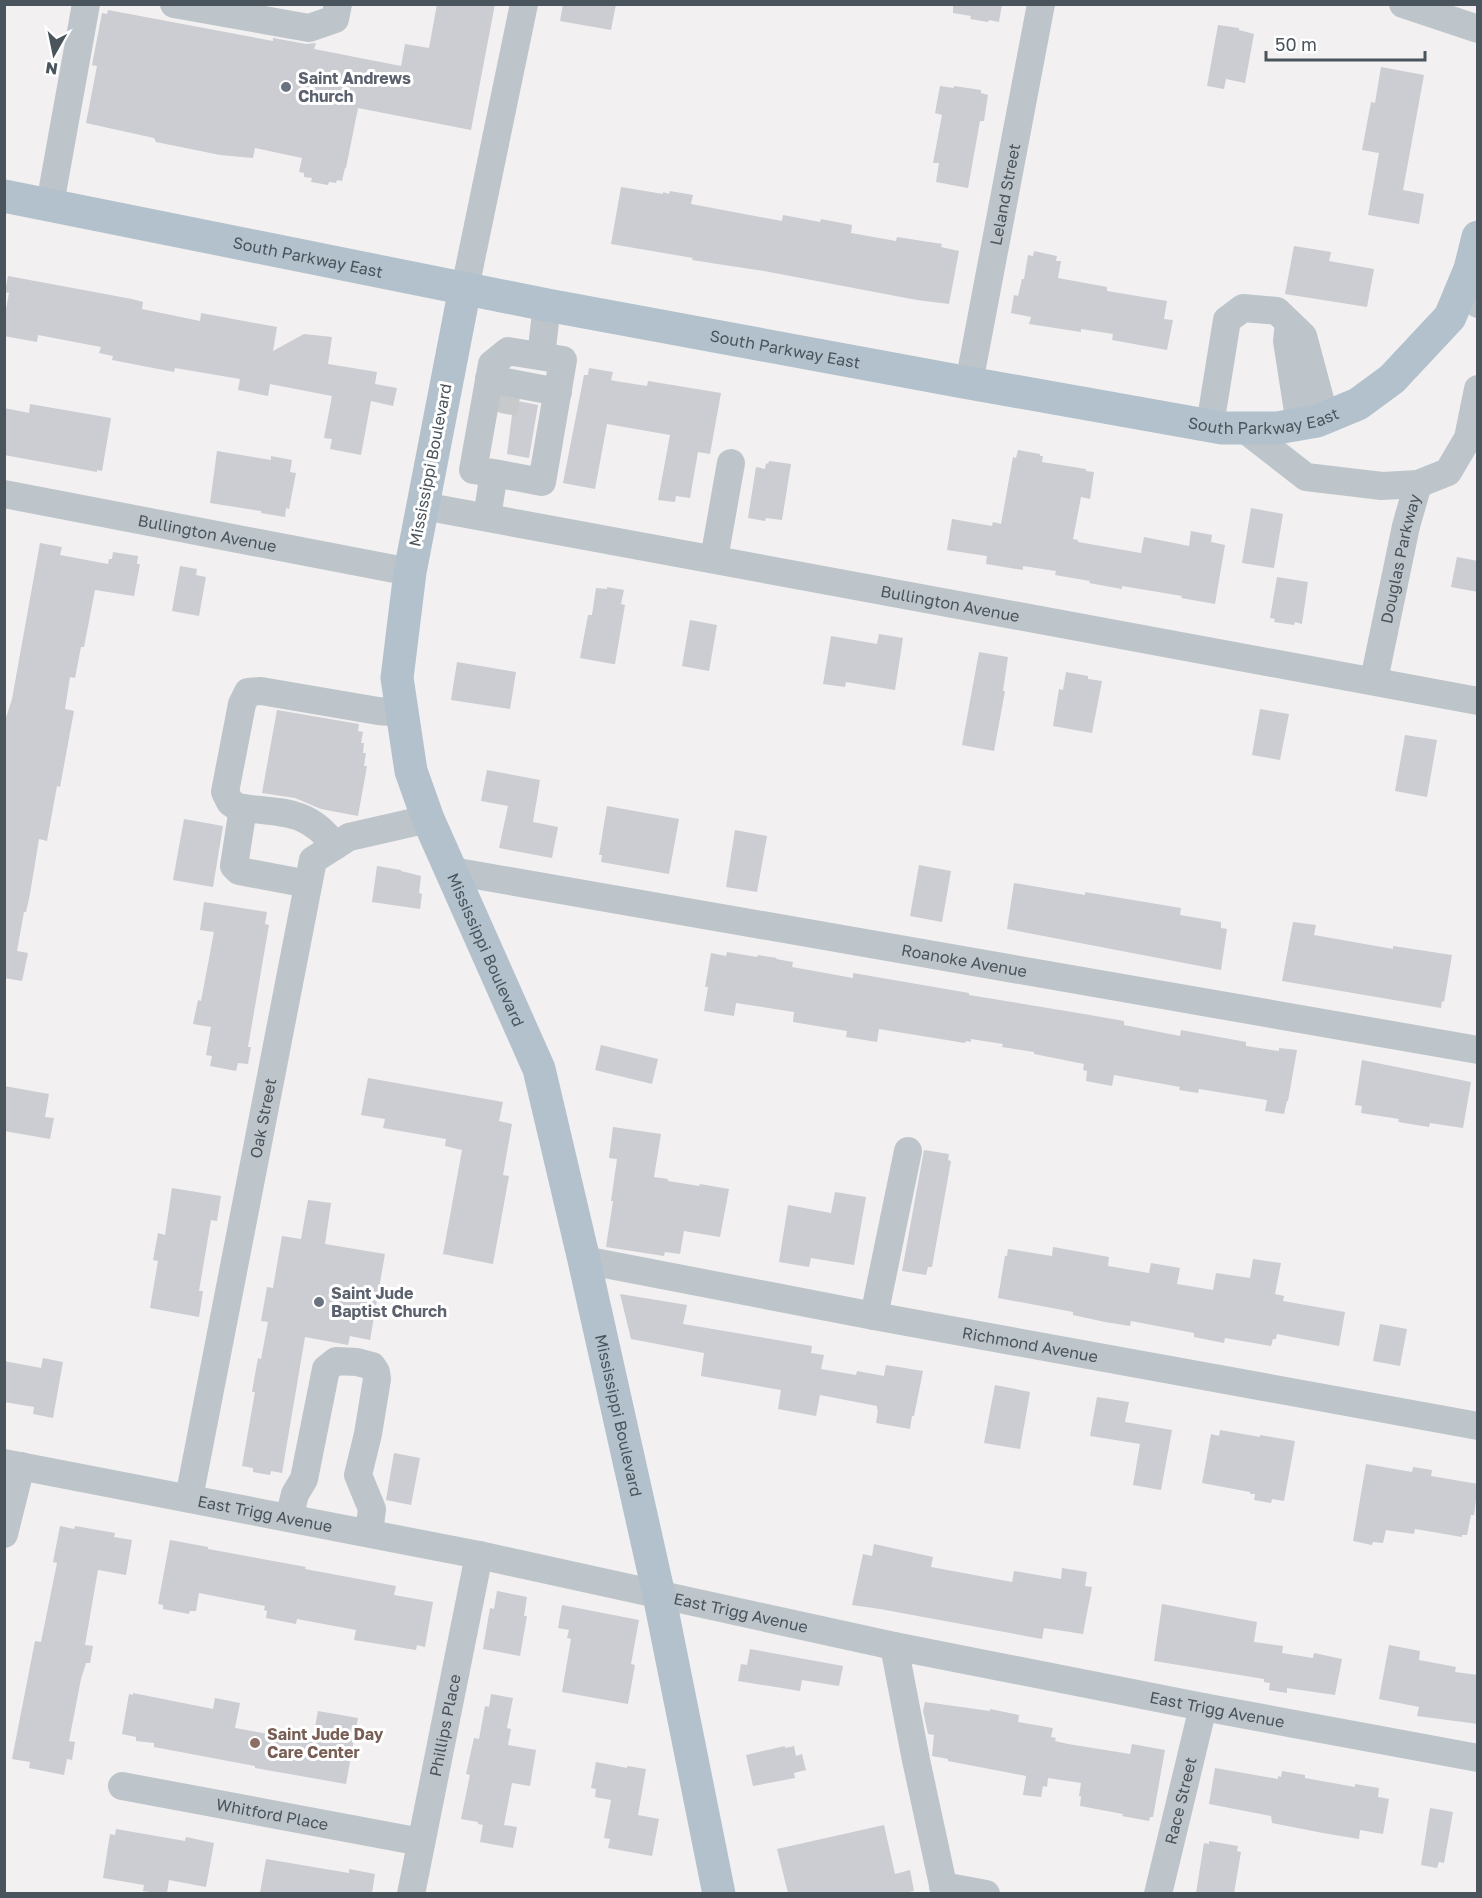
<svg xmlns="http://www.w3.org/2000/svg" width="1482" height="1898" font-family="'Golos Text',sans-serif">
	<rect width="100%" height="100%" fill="#f2f0f0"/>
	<g fill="#cbcdd2">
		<path d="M437,4H495L471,130L358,108L346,168H345L342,181L337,180L336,183L329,182L328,185L311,182L312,178L304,177V173L299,172L302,158L255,148L253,158L220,155L156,142L154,138L86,123L97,66L92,65L102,13L107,14L108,10L273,41V38L306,44L316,43L314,49L401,66L405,44L429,48Z"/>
		<path d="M563,4H616L611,30L560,21Z"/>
		<path d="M953,4H1002L999,22L989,20L988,22L970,19L971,16L953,13Z"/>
		<path d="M1218,25L1239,28V30L1254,34L1245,83L1226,79L1224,89L1207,86Z"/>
		<path d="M1381,67L1424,75L1403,190L1424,194L1419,224L1368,215L1379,153L1362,150L1371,102L1375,103Z"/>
		<path d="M940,86L954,88V86L981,90V93L988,95L984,121H980L968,188L936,182L939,163H933L942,115L935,113Z"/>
		<path d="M621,187L663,194V192L669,194L670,191L693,195L691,204L782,221L783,215L820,222L821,219L852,225L851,233L896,241L897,237L942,244L941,247L959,251L949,304L917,300L764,271L724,265L692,260L693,258L611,244Z"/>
		<path d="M1294,246L1331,252L1329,261L1374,269L1367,307L1285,294Z"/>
		<path d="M1034,251L1057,256L1056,261H1061L1058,278L1107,287V291L1167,301L1164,319L1173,320L1167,350L1112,340L1113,334L1081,329V332L1029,324L1031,317L1011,313L1014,295L1018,296L1022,279H1024L1028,255L1033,256Z"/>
		<path d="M8,276L132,299L143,302L142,309L200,321L201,313L277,327L273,351L304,334L332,337L328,364L377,372L375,384L397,388L393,406L371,401L361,455L330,449L332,439L324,438L332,396L270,384L268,396L238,390L240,379L175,368L174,372L112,360L113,356L99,353L101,347L38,335L37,342L4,336V320L9,293L5,292Z"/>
		<path d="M589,368L613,372L611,380L615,381L647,386L648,381L721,393L710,454L698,452L690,498L676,496L675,502L658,500L670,435L607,424L595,489L563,483L584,375H588Z"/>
		<path d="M503,398L538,405L529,458L507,454L512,415L500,413Z"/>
		<path d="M30,404L111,418L102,471L97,470V472L4,455V408L29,413Z"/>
		<path d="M1018,450L1040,454V456H1043L1042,462L1086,469V471L1094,472L1090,499L1081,497L1073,539L1078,540V542L1141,553L1144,537L1189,546L1191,531L1212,535L1211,542L1225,545L1215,604L1181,598L1182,596L1122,586V589L1089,583L1090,581L1055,575L1056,571L1023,566V570L986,564L987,556L947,550L952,519L992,526L993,522L1001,524L1013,457L1016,458Z"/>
		<path d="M217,451L271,460V456L292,460L290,472L296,473L289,509L286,508L285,517L261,513V511L210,503Z"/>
		<path d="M769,461L791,464L782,520L766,518L765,521L748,518L756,467L765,469L766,463L768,464Z"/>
		<path d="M1251,508L1283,514L1274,568L1242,563Z"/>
		<path d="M40,543L62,547L60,555L108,564L109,559H112L113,552L138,556L137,564H140L134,596L95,590L84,647H81L75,678L70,677L65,709L74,711L60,787L57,786L47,841L39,839L30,894L26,912H24L17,951L28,953L22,981L4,978V724L12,699Z"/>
		<path d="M1457,557L1478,561V592L1451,587Z"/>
		<path d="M180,566L197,569L196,575L206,577L199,616L172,611Z"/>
		<path d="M1277,577L1308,582L1302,624L1295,622L1294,625L1274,622L1275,619L1270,618Z"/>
		<path d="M607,587L624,590L621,604L625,605L615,664H613L580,658L588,615H592L596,588L607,589Z"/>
		<path d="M690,620L717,625L709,671L682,666Z"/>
		<path d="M879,634L903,638L895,690L846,682L845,687L823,684L831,636L877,644Z"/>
		<path d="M979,652L1008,657L1003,691H1005L994,751L962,745Z"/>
		<path d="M457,662L516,672L510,709L451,700Z"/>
		<path d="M1066,672L1088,676V679L1102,681L1092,733L1053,726L1059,689L1063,690Z"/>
		<path d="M1260,709L1289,714L1280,760L1252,755Z"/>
		<path d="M277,710L359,724L358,731L363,732L361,743H364L363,753H366L364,766H367L358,816L321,809L295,798L262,793Z"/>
		<path d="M1405,735L1437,740L1427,797L1395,791Z"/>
		<path d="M487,770L540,780L533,822L558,827L552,858L499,848L508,806L481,801Z"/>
		<path d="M607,806L679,819L669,874L601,862L602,855H599Z"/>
		<path d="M184,819L223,826L213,887L173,880Z"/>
		<path d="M735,830L767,836L757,892L726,887Z"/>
		<path d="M919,865L951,871L942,922L910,916Z"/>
		<path d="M377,866L401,870V871L421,876L419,893L422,894L420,909L372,902Z"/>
		<path d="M1014,883L1085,895V892L1181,908L1180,915L1221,922V928L1227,929L1221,970L1007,929Z"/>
		<path d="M204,902L267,912L265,924L269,925L248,1047H251L248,1064L238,1063L236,1071L210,1066L212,1056L206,1055L211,1027L193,1024L198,1000L201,1001L214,932L200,930Z"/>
		<path d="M1293,922L1316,925L1314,935L1393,949V946L1452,955L1444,1002L1442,1001L1441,1008L1282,981Z"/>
		<path d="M727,952L757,957L758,955L777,958L776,959L793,962L792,967L853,978V973L969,993V995L1084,1014L1124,1021V1025L1180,1036L1181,1030L1246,1042V1046L1279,1051V1048L1297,1050L1288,1101H1287L1284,1114L1265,1111L1267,1100L1199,1089L1198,1093L1179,1090L1180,1087L1114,1075L1112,1086L1086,1081L1087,1071L1083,1070L1084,1064L1034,1054V1052L1002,1047L1003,1044L971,1039V1042L966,1041L965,1043L879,1029L877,1042L846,1037L847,1031L793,1022L794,1012L736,1003L734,1016L704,1011L708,987H705L711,953L726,956Z"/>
		<path d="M601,1045L658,1059L652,1084L595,1070Z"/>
		<path d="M1362,1060L1471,1082L1463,1128L1430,1123L1429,1127L1398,1122L1399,1119L1361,1113L1362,1106L1355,1105Z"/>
		<path d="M368,1078L503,1102L499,1121L512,1124L503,1175L509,1176L493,1264L443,1254L462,1150L445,1146L446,1139L383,1128L385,1119L361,1115Z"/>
		<path d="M4,1086L49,1094L45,1117L54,1118L50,1139L4,1131Z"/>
		<path d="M613,1127L661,1134L654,1177L668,1179V1181L699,1186L700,1184L729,1189L720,1237L684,1231L680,1254L665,1252L664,1256L606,1247L613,1201H611L617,1159L609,1158Z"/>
		<path d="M924,1150L949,1154L948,1160L951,1161L932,1267H928L926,1275L902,1271Z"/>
		<path d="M172,1188L221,1196L217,1221L211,1220L199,1291H203L199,1317L150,1308L158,1261L153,1260L158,1233L165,1235Z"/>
		<path d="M835,1192L866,1197L854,1265L811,1258L809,1267L779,1262L788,1205L831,1213Z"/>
		<path d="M308,1200L331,1203L325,1244L385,1254L370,1340L350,1336L348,1345L305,1337L282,1473L271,1471L270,1475L253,1472V1468L242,1466L255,1392H252L256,1369L258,1358L261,1359L268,1322L261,1321L267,1287L273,1288L282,1236L301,1239Z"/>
		<path d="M1053,1247L1109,1257L1108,1266L1149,1273L1151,1263L1180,1268L1177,1284L1213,1290L1216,1273L1250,1278L1253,1259L1281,1263L1275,1294L1284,1296L1283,1301L1345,1312L1339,1346L1277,1334L1276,1339H1273L1271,1346L1225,1338L1224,1343L1194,1337V1333L1131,1321L1130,1326L1105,1322L1073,1315V1312L998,1298L1005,1256H1007L1008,1249L1052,1256Z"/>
		<path d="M620,1294L687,1305L683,1324L812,1346L811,1353L824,1355L821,1369L856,1375L857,1371L884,1376L886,1365L923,1371L914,1416H912L910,1429L876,1423L878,1410L877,1409V1406L820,1395L816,1416L778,1409L781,1390L701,1376L704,1353L631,1339Z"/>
		<path d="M1380,1324L1407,1329L1400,1366L1373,1361Z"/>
		<path d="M43,1358L63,1362L53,1418L33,1414L34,1407L4,1402V1361L41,1368Z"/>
		<path d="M995,1385L1030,1392L1020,1449L984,1443Z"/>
		<path d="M1097,1397L1129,1402L1125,1422L1172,1430L1161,1490L1133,1485L1140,1444L1090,1436Z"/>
		<path d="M1220,1430L1260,1437V1435L1295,1441L1284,1501L1272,1499L1271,1503L1254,1500L1255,1494H1250V1492L1202,1483L1211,1434L1219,1436Z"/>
		<path d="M394,1453L420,1458L411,1505L386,1500Z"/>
		<path d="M1366,1464L1412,1472L1413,1467L1432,1470L1431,1476L1478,1484L1474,1515H1471L1467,1535H1462V1537L1415,1529L1414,1534L1386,1530L1383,1543L1373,1542L1372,1545L1353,1541Z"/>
		<path d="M60,1526L74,1529L75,1526L115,1533L114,1537L132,1540L126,1575L98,1570L85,1645L93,1646L90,1663H86L81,1679L69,1741L75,1742L72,1760L67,1759L64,1775L29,1768L30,1762L12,1759L35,1641L41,1642L57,1563L53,1562Z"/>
		<path d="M170,1540L208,1547V1549L306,1567L305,1569L396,1586L394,1595L433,1602L425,1647L417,1645L416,1650L354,1640L356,1630L297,1619L296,1624L266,1618L267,1611L264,1610L265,1606L199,1593L196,1611H190L189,1614L163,1609V1605L158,1604Z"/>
		<path d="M874,1544L933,1557L931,1567L1012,1582L1014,1571L1061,1579L1062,1568L1087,1572L1085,1586L1092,1587L1083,1634L1044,1628L1042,1639L880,1609L852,1605L863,1554L872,1556Z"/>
		<path d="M497,1591L527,1597L524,1616H527L520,1656L483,1649L490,1608L494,1609Z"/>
		<path d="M1162,1604L1257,1622L1254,1642L1283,1646L1282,1653L1313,1658L1314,1653L1342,1659L1335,1695L1287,1688V1693L1269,1690L1270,1683L1264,1682V1679L1154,1661Z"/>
		<path d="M562,1605L639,1620L631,1664L635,1665L628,1704L562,1692L571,1639L567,1638L569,1630L558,1628Z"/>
		<path d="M1389,1645L1420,1651L1419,1660L1456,1667L1455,1672L1478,1675V1724L1417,1716L1419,1707L1379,1699Z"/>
		<path d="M750,1649L843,1666L839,1686L802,1680L800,1691L738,1681L741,1664L747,1665Z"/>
		<path d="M133,1693L213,1709L215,1698L240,1703L235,1728L312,1742L318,1711L358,1718L346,1784L255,1768V1766L154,1747V1743L136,1741V1737L122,1734L129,1694L133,1695Z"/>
		<path d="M491,1694L513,1698L507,1728L511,1729L508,1745L536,1750L530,1786L512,1783L504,1825L517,1827L513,1848L480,1842L483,1825L478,1824V1822L461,1819L470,1775L466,1774L474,1738L479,1739L485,1706L489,1707Z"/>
		<path d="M925,1702L990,1711V1709L1019,1715L1018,1722L1053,1728L1051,1737L1056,1738L1055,1741L1068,1744L1130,1754L1132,1744L1165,1750L1153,1817H1150L1149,1821L1122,1816L1123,1814L1080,1806L1081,1796H1079L1081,1783L1048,1778L1047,1787L1043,1786L1041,1797L1023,1795L1026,1776L948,1761V1759L932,1756L934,1735L928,1734L923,1711Z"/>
		<path d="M785,1746V1748L794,1746L796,1756L802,1754L806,1770L794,1773L795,1778L753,1786L746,1755Z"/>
		<path d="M596,1762L627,1768V1766L646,1769L638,1815L659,1819L652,1856L608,1848L610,1839L604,1838L611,1800L595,1797L596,1789L591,1788Z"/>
		<path d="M1215,1768L1278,1779V1776L1281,1777L1282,1771L1305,1775V1778L1355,1787V1784L1379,1788L1378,1797L1389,1799L1383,1834L1360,1830L1359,1839L1323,1833L1272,1823L1271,1816L1209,1804Z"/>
		<path d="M1430,1808L1453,1812L1444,1863L1439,1862L1437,1868L1421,1865Z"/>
		<path d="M884,1825L895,1874L910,1870L914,1891L903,1893H788L777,1849Z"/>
		<path d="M116,1829L185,1841L186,1837L214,1843L206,1887L169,1880L167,1893H156L143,1891L144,1885L103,1878L110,1834L115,1835Z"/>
		<path d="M1209,1841L1238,1846L1237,1851L1241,1852L1234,1893H1196L1204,1843L1209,1844Z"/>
		<path d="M266,1859L349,1873V1869L375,1874L372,1893H260Z"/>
	</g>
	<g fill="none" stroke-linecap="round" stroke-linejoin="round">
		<path stroke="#c8c9cb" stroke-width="28" stroke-dasharray="28 14" stroke-linecap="butt" d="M503,413L507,390"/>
		<g stroke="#bdc5cb" stroke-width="28">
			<path d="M174,4L309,28L335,19L338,4"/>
			<path d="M1403,4L1478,29"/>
			<path d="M50,204L86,4"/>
			<path d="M1470,269L1478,304"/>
			<path d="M465,288L524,4"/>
			<path d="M1288,332L1287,341L1300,424"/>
			<path d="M541,356L547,305"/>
			<path d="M489,379L558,392"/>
			<path id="s1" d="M969,383L1041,4"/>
			<path d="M1210,425L1227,320L1243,308L1277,311L1303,336L1325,418"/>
			<path d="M1243,428L1306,477L1382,486L1418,484L1448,472L1468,438L1478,389"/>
			<path id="s2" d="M4,494L410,572"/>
			<path id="s3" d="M423,506L1478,701"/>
			<path d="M487,517L494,473L542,482L563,360L508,351L492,364L473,470L494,473"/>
			<path d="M714,559L731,463"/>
			<path id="s4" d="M1374,680L1406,526L1418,484"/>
			<path d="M243,808L234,866L239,871L308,884"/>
			<path d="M335,846C307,807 280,814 237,807L230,802L225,792L242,704L248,692L261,691L378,711L402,713"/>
			<path id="s5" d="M452,871L1478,1050"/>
			<path id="s6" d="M584,1260L874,1316L1478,1426"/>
			<path d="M874,1316L908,1151"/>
			<path id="s7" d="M4,1463L479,1555L894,1646L1203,1707L1478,1758"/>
			<path id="s8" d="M189,1498L313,860L349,837L428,819"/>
			<path d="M289,1518L295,1494L304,1479L326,1369L336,1361L357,1362L372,1366L376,1372L377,1379L368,1434L358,1475L372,1509L369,1533"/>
			<path d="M4,1534L21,1466"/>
			<path d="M894,1646L916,1760L945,1894"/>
			<path id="s9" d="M122,1786L421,1842"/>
			<path d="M943,1886L986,1894"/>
			<path id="s10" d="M411,1894L479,1555"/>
			<path id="s11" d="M1158,1894L1203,1707"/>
		</g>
		<g stroke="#b2c1cc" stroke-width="33">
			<path id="s12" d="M4,196L547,305L969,383L1222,428H1277L1317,421L1358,404L1392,379L1450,317L1470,269L1478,237"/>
			<path id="s13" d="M465,288L410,572L397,678L411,771L428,819L539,1069L584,1260L659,1595L719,1894"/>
		</g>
	</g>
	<g fill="#6b7280" stroke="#fff" stroke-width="2">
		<circle cx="286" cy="87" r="6"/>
		<circle cx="319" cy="1302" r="6"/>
	</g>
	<circle fill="#8d6e63" stroke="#fff" stroke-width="2" cx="255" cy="1743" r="6"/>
	<g text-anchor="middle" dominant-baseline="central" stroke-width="6" stroke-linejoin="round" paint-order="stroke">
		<g font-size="16" font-weight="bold" fill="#5b616d" stroke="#fff" text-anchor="start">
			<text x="298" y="78">Saint Andrews<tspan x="298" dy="18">Church</tspan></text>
			<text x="331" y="1293">Saint Jude<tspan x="331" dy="18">Baptist Church</tspan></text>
		</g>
		<g font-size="16" fill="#4a545c" stroke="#fff">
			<text stroke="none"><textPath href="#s1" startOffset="192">Leland Street</textPath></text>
			<text stroke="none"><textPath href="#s12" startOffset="310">South Parkway East</textPath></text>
			<text stroke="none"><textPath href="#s12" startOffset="796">South Parkway East</textPath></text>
			<text stroke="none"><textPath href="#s12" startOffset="1282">South Parkway East</textPath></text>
			<text transform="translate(430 465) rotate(-79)">Mississippi Boulevard</text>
			<text stroke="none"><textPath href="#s2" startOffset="207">Bullington Avenue</textPath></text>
			<text stroke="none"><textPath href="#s4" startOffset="124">Douglas Parkway</textPath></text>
			<text stroke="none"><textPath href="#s3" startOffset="536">Bullington Avenue</textPath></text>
			<text stroke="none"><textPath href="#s13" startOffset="684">Mississippi Boulevard</textPath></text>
			<text stroke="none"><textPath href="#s5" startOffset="520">Roanoke Avenue</textPath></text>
			<text stroke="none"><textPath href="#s8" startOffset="387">Oak Street</textPath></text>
			<text stroke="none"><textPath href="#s6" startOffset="454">Richmond Avenue</textPath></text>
			<text stroke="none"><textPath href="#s13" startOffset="1170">Mississippi Boulevard</textPath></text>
			<text stroke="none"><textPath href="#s7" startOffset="266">East Trigg Avenue</textPath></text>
			<text stroke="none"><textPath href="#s7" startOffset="752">East Trigg Avenue</textPath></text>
			<text stroke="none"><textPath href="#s7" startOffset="1238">East Trigg Avenue</textPath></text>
			<text stroke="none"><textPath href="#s10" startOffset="172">Phillips Place</textPath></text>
			<text stroke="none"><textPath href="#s11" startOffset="96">Race Street</textPath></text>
			<text stroke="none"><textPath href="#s9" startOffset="153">Whitford Place</textPath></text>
		</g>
		<g font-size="16" font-weight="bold" fill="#785e54" stroke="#fff" text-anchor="start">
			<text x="267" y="1734">Saint Jude Day<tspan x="267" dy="18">Care Center</tspan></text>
		</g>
	</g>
	<rect width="1482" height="1898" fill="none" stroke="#4a545c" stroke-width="12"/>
	<g transform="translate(54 54) rotate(189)" stroke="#ffffff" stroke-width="4.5" paint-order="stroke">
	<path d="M0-4.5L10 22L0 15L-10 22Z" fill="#4a545c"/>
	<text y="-9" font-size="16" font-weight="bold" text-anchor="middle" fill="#4a545c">N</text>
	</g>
	<path d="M1266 51v9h159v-9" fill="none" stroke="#4a545c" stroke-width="3"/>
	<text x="1275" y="51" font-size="18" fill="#4a545c" stroke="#ffffff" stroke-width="4.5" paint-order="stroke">50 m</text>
</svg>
